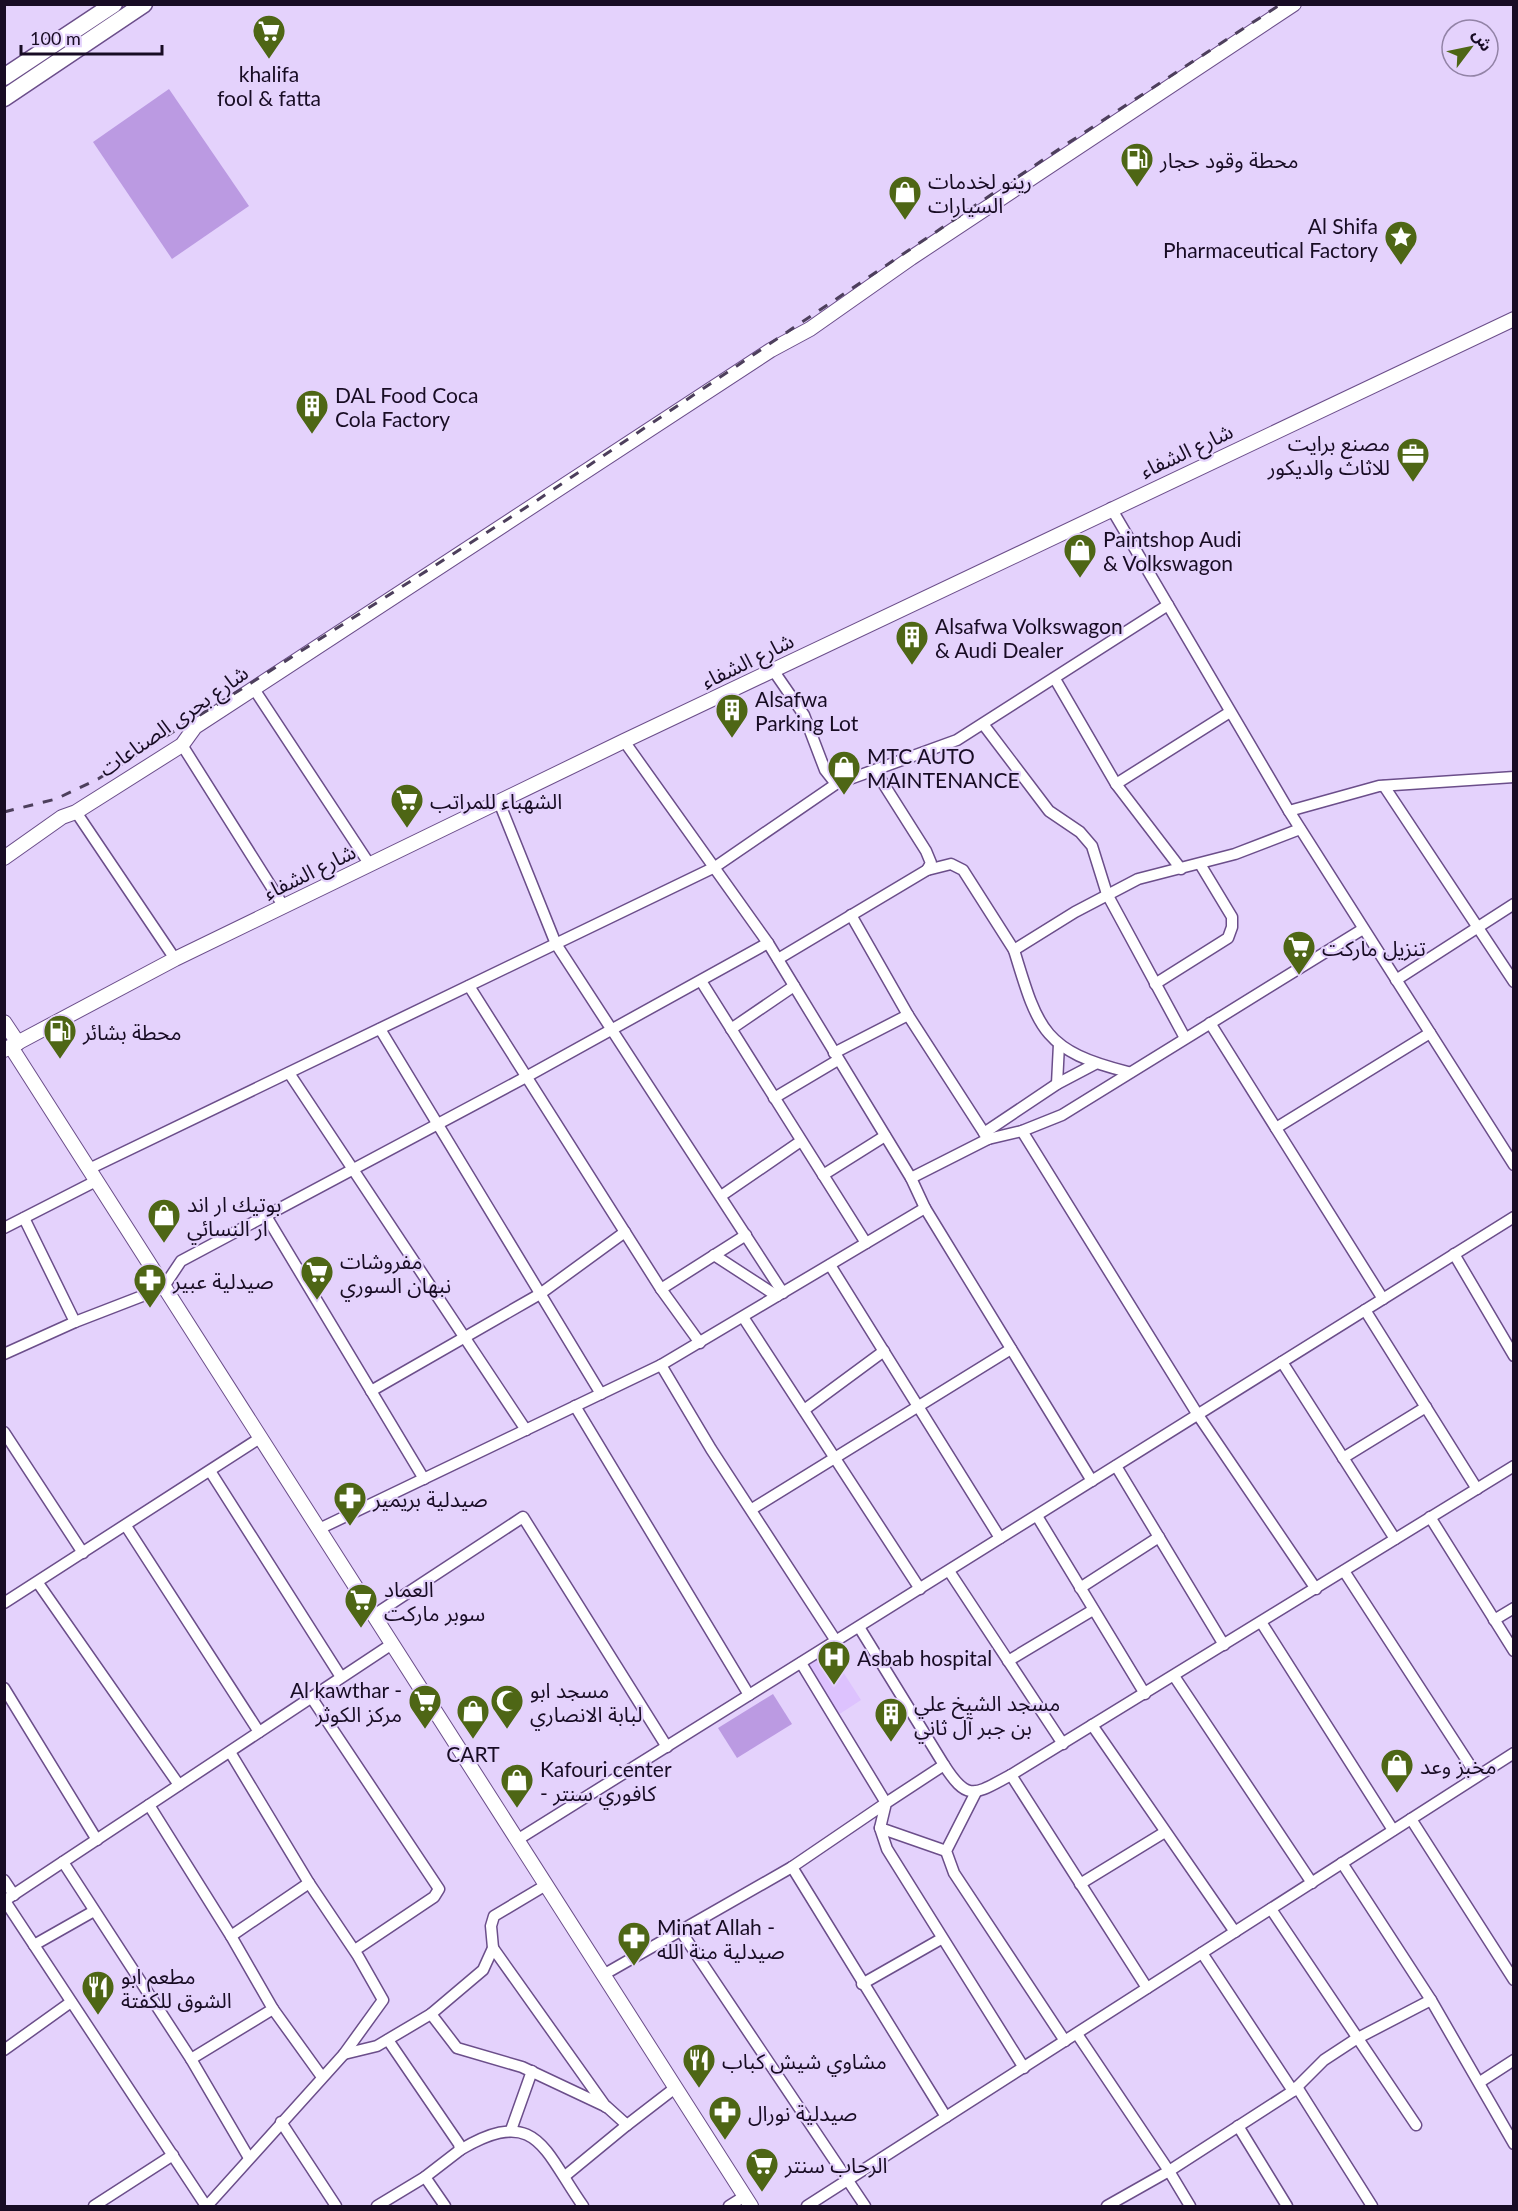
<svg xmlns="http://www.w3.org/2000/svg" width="1518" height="2211" font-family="Lato,'Noto Sans Arabic',sans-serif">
	<rect width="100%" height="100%" fill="#e4d2fc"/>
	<path fill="#ddc2fe" d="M829,1646L841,1665L845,1663L848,1668L843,1672L861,1700L835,1717L801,1664Z"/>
	<g fill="#bb9ae2">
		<path d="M169,89L249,206L172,259L93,142Z"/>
		<path d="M773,1694L792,1724L737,1758L718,1728Z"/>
	</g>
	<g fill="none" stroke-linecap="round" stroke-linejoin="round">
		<g stroke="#6b4e8a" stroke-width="13">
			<g id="minor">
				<path d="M1111,508L1289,811L1514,1165"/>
				<path d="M773,670L804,715L825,770L836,784L957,740L1168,605"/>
				<path d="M1055,679L1116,784L1181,869"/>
				<path d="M254,689L370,865"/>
				<path d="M983,724L1049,811L1080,832L1092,846L1107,894L1185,1038"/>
				<path d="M624,741L768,943L911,1178L925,1208L1092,1481"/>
				<path d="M182,745L284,907"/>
				<path d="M876,772L926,851L931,863L927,870"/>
				<path d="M1116,784L1230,712"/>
				<path d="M1384,786L1514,982"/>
				<path d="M499,802L556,944L783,1293"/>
				<path d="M1289,811L1379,786L1514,777"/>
				<path d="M76,812L175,959"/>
				<path d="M778,959L927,870L951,864L963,870L1014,950"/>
				<path d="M1396,980L1514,904"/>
				<path d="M701,981L866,1243"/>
				<path d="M1155,984L1228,938L1232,927V917L1200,864"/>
				<path d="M469,986L661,1289L700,1343"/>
				<path d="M908,1015L988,1139"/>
				<path d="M1210,1023L1383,1299"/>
				<path d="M380,1029L601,1394"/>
				<path d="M731,1029L794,986"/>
				<path d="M834,1053L908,1015L851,915"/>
				<path d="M1128,1072C1043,1051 1038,1029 1014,950L1075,912L1138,879L1235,854L1300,829"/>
				<path d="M289,1073L526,1430"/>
				<path d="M1057,1084L1059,1044"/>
				<path d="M774,1098L838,1060"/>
				<path d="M1276,1128L1430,1033"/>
				<path d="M1022,1131L1198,1415L1316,1589"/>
				<path d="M984,1133L1057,1084L1095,1064"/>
				<path d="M89,1169L715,867L836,784"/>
				<path d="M823,1175L885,1136"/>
				<path d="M911,1178L988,1139L1022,1131L1062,1115L1363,929"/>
				<path d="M721,1196L801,1141"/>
				<path d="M266,1216L424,1479"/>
				<path d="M24,1218L75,1322"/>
				<path d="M4,1228L96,1181"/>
				<path d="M1454,1254L1514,1356"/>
				<path d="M714,1255L777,1296"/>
				<path d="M830,1265L1000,1538"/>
				<path d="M661,1289L746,1235"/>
				<path d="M1365,1310L1477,1489"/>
				<path d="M743,1317L920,1589"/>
				<path d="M4,1354L75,1322L163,1288L181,1261L526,1077L768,943"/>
				<path d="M1282,1362L1395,1539"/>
				<path d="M661,1365L711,1449L836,1641"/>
				<path d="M371,1391L540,1294L625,1232"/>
				<path d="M575,1406L749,1695"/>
				<path d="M804,1410L884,1351"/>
				<path d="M4,1432L83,1553"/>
				<path d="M1343,1458L1426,1407"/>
				<path d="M1116,1466L1224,1645"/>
				<path d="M210,1471L341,1677"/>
				<path d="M752,1509L1011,1349"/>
				<path d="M1037,1516L1145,1694"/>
				<path d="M1430,1517L1514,1651"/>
				<path d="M126,1526L259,1732"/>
				<path d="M319,1529L661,1365L925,1208"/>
				<path d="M949,1571L1063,1744"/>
				<path d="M1344,1571L1477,1776"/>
				<path d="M38,1583L179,1785"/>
				<path d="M1080,1588L1159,1537"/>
				<path d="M4,1603L260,1438"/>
				<path d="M374,1615L523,1517L667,1747"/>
				<path d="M1494,1620L1514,1608"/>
				<path d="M1261,1622L1393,1830"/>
				<path d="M859,1627L944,1765"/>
				<path d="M1008,1661L1093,1610"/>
				<path d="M1174,1676L1312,1883"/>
				<path d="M4,1688L97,1840"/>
				<path d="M311,1697L439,1889L434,1897L355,1950"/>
				<path d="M1092,1725L1235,1932"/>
				<path d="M1011,1775L1147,1988"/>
				<path d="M976,1792L946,1851L954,1873L1065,2041"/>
				<path d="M149,1805L231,1936L273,2009L191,2059"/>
				<path d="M1411,1819L1514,1980"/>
				<path d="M880,1828L946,1851"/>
				<path d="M517,1840L1514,1217"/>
				<path d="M63,1862L191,2059L249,2158"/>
				<path d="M1342,1863L1431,2000L1514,2144"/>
				<path d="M792,1867L946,2117"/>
				<path d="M4,1880L14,1895"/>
				<path d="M1080,1884L1165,1832"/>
				<path d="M4,1901L392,1644"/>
				<path d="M5,1901L206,2206"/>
				<path d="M1271,1909L1416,2125"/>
				<path d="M680,1930L865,2206"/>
				<path d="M231,1936L309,1883"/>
				<path d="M34,1945L94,1911"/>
				<path d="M493,1948L606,2107"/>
				<path d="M1202,1953L1293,2091"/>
				<path d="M603,1975L792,1867L886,1803L801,1663"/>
				<path d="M862,1984L941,1939"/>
				<path d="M273,2009L322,2077"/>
				<path d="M431,2014L457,2048L522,2067L607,2107L627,2125L675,2088"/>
				<path d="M1077,2034L1169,2171L1190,2206"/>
				<path d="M388,2040L459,2144L460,2150L425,2177L445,2206"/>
				<path d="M4,2050L71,2002"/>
				<path d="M344,2054L377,2046L431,2014L483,1970L493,1948L491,1926L494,1916L546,1885"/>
				<path d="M1024,2068L887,1849L880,1828L886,1803L944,1765C968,1803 975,1794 1011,1775L1514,1466"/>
				<path d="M1480,2082L1514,2060"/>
				<path d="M1297,2087L1372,2206"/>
				<path d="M281,2122L336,2206"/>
				<path d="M1238,2126L1287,2206"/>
				<path d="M511,2130L532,2071"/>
				<path d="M460,2150C537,2104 544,2151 583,2206"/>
				<path d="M565,2176L627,2125"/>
				<path d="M94,2206L173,2155"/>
				<path d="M207,2206L344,2054L383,2000L358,1956L309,1883L230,1752"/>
				<path d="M377,2206L425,2177"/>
				<path d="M729,2206L745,2196"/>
				<path d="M807,2206L1514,1753"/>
				<path d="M1107,2206L1169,2171L1293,2091L1324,2060L1356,2039L1431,2000"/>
			</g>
		</g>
		<g stroke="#6b4e8a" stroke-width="16">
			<g id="tertiary">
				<path d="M4,858L62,817L76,812L182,745L195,727L771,350L810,329L911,258L1294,4"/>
				<path d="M4,1022L18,1043"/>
				<path d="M11,1047L751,2206"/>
				<path d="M4,1050L175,959L624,741L1514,319"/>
			</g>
		</g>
		<g stroke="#6b4e8a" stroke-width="19">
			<g id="primary">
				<path d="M4,77L114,4"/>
				<path d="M4,98L144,4"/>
			</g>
		</g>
		<use href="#minor" stroke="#fff" stroke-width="10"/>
		<use href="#tertiary" stroke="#fff" stroke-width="14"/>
		<use href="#primary" stroke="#fff" stroke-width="16"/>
		<path stroke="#4d3f5c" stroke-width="3" stroke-dasharray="10 10" stroke-linecap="butt" d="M4,812L56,799L98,779L251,683L536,501L1065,145L1281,4"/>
	</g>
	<defs>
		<g id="supermarket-pin" transform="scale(1.725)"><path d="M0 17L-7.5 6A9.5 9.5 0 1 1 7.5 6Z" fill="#4e6615" stroke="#e4d2fc"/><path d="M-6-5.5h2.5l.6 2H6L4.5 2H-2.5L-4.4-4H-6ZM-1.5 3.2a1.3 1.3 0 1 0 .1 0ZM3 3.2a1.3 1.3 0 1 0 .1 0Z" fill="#fff"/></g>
		<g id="fuel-pin" transform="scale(1.725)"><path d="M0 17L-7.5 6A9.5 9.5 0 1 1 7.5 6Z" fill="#4e6615" stroke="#e4d2fc"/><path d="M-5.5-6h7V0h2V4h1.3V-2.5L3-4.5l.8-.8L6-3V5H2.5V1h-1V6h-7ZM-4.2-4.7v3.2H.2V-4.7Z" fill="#fff"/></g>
		<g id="shop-pin" transform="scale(1.725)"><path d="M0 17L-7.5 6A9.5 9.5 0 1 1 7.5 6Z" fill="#4e6615" stroke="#e4d2fc"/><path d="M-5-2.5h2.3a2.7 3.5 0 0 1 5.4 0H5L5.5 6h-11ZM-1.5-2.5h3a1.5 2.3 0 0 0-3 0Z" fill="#fff"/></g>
		<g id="sight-pin" transform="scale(1.725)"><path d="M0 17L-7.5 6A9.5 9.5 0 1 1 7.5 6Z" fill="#4e6615" stroke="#e4d2fc"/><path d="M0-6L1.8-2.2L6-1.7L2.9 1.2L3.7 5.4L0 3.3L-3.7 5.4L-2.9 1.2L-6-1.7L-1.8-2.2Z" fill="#fff"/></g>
		<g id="building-pin" transform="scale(1.725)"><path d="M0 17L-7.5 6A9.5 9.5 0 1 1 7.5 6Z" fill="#4e6615" stroke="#e4d2fc"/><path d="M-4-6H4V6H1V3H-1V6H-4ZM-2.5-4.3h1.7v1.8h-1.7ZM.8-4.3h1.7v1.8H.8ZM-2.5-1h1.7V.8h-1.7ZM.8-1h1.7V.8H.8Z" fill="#fff"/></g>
		<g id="office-pin" transform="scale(1.725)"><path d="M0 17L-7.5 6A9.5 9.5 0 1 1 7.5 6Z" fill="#4e6615" stroke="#e4d2fc"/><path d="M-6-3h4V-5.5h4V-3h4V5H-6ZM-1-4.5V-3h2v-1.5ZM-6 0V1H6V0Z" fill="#fff"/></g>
		<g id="pharmacy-pin" transform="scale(1.725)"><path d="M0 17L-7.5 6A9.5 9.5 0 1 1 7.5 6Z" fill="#4e6615" stroke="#e4d2fc"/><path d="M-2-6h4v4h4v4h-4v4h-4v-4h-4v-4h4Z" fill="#fff"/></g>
		<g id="hospital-pin" transform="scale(1.725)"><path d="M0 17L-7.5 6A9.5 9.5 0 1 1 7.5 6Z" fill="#4e6615" stroke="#e4d2fc"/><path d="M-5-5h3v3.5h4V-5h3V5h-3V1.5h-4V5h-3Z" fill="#fff"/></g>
		<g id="mosque-pin" transform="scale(1.725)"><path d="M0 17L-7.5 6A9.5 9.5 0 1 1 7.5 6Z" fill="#4e6615" stroke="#e4d2fc"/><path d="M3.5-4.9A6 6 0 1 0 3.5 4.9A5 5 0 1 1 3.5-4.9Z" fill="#fff"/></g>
		<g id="restaurant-pin" transform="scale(1.725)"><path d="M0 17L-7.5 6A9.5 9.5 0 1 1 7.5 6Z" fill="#4e6615" stroke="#e4d2fc"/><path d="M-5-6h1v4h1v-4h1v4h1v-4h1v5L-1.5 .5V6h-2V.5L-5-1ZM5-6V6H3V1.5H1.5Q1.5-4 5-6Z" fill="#fff"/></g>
	</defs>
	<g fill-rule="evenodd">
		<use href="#supermarket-pin" x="269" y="31"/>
		<use href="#fuel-pin" x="1137" y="159"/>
		<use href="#shop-pin" x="905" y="192"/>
		<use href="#sight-pin" x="1401" y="237"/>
		<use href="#building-pin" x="312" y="406"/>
		<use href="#office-pin" x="1413" y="454"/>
		<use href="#shop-pin" x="1080" y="550"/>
		<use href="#building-pin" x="912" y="637"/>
		<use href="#building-pin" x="732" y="710"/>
		<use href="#shop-pin" x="844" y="767"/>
		<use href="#supermarket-pin" x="407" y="800"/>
		<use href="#supermarket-pin" x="1299" y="947"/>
		<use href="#fuel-pin" x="60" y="1031"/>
		<use href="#shop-pin" x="164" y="1215"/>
		<use href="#supermarket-pin" x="317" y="1272"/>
		<use href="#pharmacy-pin" x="150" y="1280"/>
		<use href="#pharmacy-pin" x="350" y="1498"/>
		<use href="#supermarket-pin" x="361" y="1600"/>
		<use href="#hospital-pin" x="834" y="1657"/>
		<use href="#supermarket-pin" x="425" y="1701"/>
		<use href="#mosque-pin" x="507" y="1701"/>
		<use href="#shop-pin" x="473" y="1711"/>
		<use href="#building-pin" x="891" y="1714"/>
		<use href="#shop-pin" x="1397" y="1765"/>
		<use href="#shop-pin" x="517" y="1780"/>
		<use href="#pharmacy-pin" x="634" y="1938"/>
		<use href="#restaurant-pin" x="98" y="1987"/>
		<use href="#restaurant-pin" x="699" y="2060"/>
		<use href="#pharmacy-pin" x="725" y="2112"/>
		<use href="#supermarket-pin" x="762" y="2164"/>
	</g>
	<g text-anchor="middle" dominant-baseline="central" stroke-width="4.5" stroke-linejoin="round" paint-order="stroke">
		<g font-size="21" fill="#180c24" stroke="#e4d2fc" text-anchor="start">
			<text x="269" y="73" text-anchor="middle">khalifa<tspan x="269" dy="24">fool &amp; fatta</tspan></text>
			<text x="1160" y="159">محطة وقود حجار</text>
			<text x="928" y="180">رينو لخدمات<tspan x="928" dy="24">السيارات</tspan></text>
			<text x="1378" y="225" text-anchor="end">Al Shifa<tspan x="1378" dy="24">Pharmaceutical Factory</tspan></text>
			<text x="335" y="394">DAL Food Coca<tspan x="335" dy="24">Cola Factory</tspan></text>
			<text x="1390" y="442" text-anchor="end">مصنع برايت<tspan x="1390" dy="24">للاثاث والديكور</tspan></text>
			<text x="1103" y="538">Paintshop Audi<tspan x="1103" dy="24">&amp; Volkswagon</tspan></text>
			<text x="935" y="625">Alsafwa Volkswagon<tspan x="935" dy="24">&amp; Audi Dealer</tspan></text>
			<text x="755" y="698">Alsafwa<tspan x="755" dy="24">Parking Lot</tspan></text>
			<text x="867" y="755">MTC AUTO<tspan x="867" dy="24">MAINTENANCE</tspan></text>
			<text x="430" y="800">الشهباء للمراتب</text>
			<text x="1322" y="947">تنزيل ماركت</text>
			<text x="83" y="1031">محطة بشائر</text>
			<text x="187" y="1203">بوتيك ار اند<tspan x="187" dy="24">ار النسائي</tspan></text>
			<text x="340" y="1260">مفروشات<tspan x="340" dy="24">نبهان السوري</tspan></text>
			<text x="173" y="1280">صيدلية عبير</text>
			<text x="373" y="1498">صيدلية بريمير</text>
			<text x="384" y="1588">العماد<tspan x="384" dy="24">سوبر ماركت</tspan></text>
			<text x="857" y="1657">Asbab hospital</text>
			<text x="402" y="1689" text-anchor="end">Al kawthar -<tspan x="402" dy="24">مركز الكوثر</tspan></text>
			<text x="530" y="1689">مسجد ابو<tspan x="530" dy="24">لبابة الانصاري</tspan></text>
			<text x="914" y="1702">مسجد الشيخ علي<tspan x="914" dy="24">بن جبر آل ثاني</tspan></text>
			<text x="473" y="1753" text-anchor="middle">CART</text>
			<text x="1420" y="1765">مخبز وعد</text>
			<text x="540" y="1768">Kafouri center<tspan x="540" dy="24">- كافوري سنتر</tspan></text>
			<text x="657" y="1926">Minat Allah -<tspan x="657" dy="24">صيدلية منة الله</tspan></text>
			<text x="121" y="1975">مطعم ابو<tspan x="121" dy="24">الشوق للكفتة</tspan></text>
			<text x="722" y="2060">مشاوي شيش كباب</text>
			<text x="748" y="2112">صيدلية نورال</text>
			<text x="785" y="2164">الرحاب سنتر</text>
		</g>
		<g font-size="21" fill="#180c24" stroke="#e4d2fc">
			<text transform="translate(1186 450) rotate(-25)">شارع الشفاء</text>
			<text transform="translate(747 660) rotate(-26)">شارع الشفاء</text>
			<text transform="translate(173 720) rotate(-35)">شارع بحرى الصناعات</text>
			<text transform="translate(309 871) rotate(-26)">شارع الشفاء</text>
		</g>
	</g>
	<rect width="1518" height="2211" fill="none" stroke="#180c24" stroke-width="12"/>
	<g transform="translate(1470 48) rotate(58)"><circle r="28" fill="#e4d2fc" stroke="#9283a6" stroke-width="1.5"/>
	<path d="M0-4.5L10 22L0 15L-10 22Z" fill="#4e6615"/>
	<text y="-9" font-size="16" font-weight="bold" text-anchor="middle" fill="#180c24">ش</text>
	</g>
	<path d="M21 45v9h141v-9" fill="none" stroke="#180c24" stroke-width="3"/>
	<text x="30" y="45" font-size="18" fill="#180c24" stroke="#e4d2fc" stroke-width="4.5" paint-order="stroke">100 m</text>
</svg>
